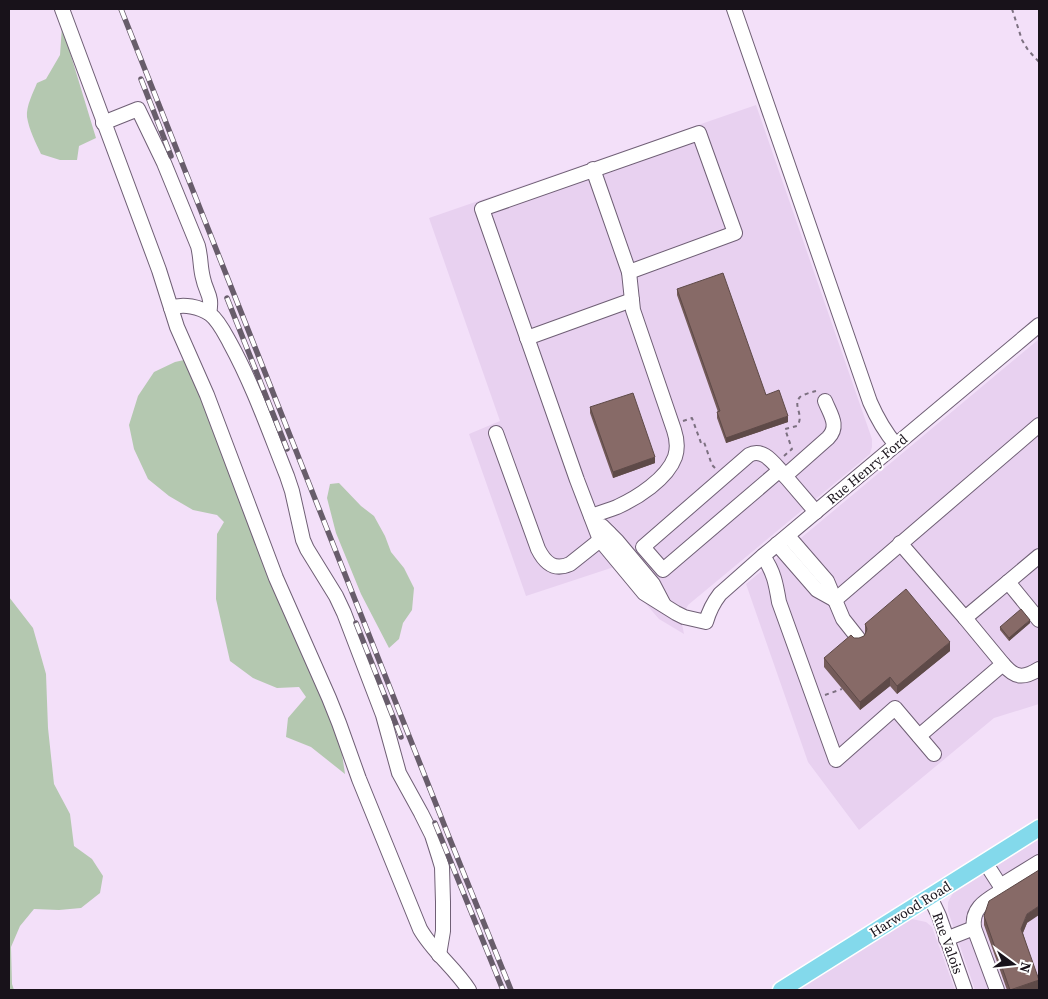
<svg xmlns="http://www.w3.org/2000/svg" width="1048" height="999" font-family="'Source Serif 4',serif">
	<rect width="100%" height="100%" fill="#f3e0f9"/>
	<g fill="#e8d1f0">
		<path d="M756,105L872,439V447L870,454L688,605L684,613L682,624L684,634L659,619L614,567L526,596L469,434L500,421L429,218Z"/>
		<path d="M1039,339V704L994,718L859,830L808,762L746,584Z"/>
		<path d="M1039,839V990H975L951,920L948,911V902L953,893L961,888Z"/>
		<path d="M912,919L926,922L932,927L955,990H798L906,921Z"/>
	</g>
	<g fill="#b4c8b0">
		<path d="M62,26L96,138L79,146L77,160H60L41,154C36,143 29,130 27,117C26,106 33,93 37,83L46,79L60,55Z"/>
		<path d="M184,360L218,437L340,740L345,774L311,747L286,737L288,718L306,697L299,687L277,688L253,678L230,661L216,599L217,534L224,522L217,515L193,510L169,496L148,479L134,449L129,425L138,396L154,372L175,362Z"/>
		<path d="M339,483L361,506L374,516L385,536L391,552L404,568L414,588L412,610L403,623L399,639L389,648L361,594L336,533L327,498L330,484Z"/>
		<path d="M9,597L33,628L46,674L48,728L54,784L70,814L74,846L92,859L103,876L100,893L81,908L59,910L34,909L20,926L11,947L12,984L14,990H9Z"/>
	</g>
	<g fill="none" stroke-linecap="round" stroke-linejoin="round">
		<g stroke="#6f5f75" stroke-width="16">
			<g id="minor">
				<path d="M62,9L159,270L177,327L207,395L276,578L329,698L339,723L359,779L420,929C433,952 455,968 469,990"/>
				<path d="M734,9L870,402C877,418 885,432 896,445"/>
				<path d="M103,123L138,109L164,163L198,246C201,257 200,267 203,278C206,293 213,296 209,313"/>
				<path d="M593,169L629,272L735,233L699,133L482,209L577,480L600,540L644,593L676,613L684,617L706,622C709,611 713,603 720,594L763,556L1039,325"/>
				<path d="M171,308C183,303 200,307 210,314C219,321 225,334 230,343C253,385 269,431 287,476L292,491L303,540L307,549L336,596L344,613L383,715L399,773L421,813L432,835L439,857L442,867L443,902V931L439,955"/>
				<path d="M527,338L632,300"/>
				<path d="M496,433L538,549C545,563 554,571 570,564L609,533"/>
				<path d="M780,470L663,570L643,547L749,455C762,448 772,461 780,470L816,512"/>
				<path d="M785,476L828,438C840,426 830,414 825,401"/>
				<path d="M591,516C600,513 609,510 617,507C637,498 667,479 675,457C678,448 677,439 674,430L633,310L629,272"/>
				<path d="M602,526L617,541L653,584L664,605"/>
				<path d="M788,536L827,581L843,619L858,638"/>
				<path d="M900,543L965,618L1039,556"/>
				<path d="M777,544L817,590L835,600"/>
				<path d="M763,556C774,572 776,584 779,602L836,760L895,708L934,754"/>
				<path d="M1008,582L1039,620"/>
				<path d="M835,600L1039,425"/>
				<path d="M1003,664C1015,678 1023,679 1039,669"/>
				<path d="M919,736L1003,664L965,618"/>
				<path d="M985,862L1003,890C987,900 971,907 974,928L997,990"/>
				<path d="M1000,886L1039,862"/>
				<path d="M930,897L939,916L965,990"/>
				<path d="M946,939L974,928"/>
			</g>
		</g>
		<g stroke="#fff" stroke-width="19">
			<path id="major" d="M781,990L1039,828"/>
		</g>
		<g stroke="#7c7080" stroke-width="2" stroke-dasharray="4 4" stroke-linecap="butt">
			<path d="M1012,9L1022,40L1028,50L1039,62"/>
			<path d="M683,421L692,418L701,443L704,442L712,465L715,468"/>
			<path d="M784,456L792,449L785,429L797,426C805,415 792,406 800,397C804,394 812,392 816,391"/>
			<path d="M825,695L842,689"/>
		</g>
		<use href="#minor" stroke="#fff" stroke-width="14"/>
		<use href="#major" stroke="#83d9eb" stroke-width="16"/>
		<g stroke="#685d6b" stroke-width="5.5">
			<g id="rail">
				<path d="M121,9L449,837L511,990"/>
				<path d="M141,79L171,156"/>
				<path d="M227,298L287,449"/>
				<path d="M356,623L401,737"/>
				<path d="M435,823L503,990"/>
			</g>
		</g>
		<use href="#rail" stroke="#fff" stroke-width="4" stroke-dasharray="11" stroke-linecap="butt"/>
	</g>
	<g fill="#745b59">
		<path d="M677,289L766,395L788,422L726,443L717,418V412H718L677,295Z"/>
		<path d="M590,407L655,463L613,478L590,413Z"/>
		<path d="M1030,623L1009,641L1000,630V627Z"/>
		<path d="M865,624L950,651L897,694L890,686L860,710L824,667V658L864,636L865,634Z"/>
		<path d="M984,916L1027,923L1023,933L1039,989L1035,990H1007L984,925Z"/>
	</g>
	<g fill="#5e4a48">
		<path d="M788,416V422L726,443V438Z"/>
		<path d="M655,457V463L613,478V472Z"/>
		<path d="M1030,620V623L1009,641V638Z"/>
		<path d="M950,642V651L897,694V686Z"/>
		<path d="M890,677V686L860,710V702Z"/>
		<path d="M1039,906V915L1027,923L1021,937V929L1027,914Z"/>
		<path d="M1039,980V989L1035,990H1012Z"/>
	</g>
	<g fill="#876a67" stroke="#5e4a48">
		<path d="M723,273L766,395L779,390L788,416L726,438L717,412L720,411L677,289Z"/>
		<path d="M633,393L655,457L613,472L590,407Z"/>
		<path d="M906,589L950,642L897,686L890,677L860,702L824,658L851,635L854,638H859L864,636L866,632L867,629L865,624Z"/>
		<path d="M1021,609L1030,620L1009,638L1000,627Z"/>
		<path d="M1039,870V906L1027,914L1021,929L1039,980L1010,990L984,916L989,901Z"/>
	</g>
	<g text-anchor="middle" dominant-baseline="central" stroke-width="4" stroke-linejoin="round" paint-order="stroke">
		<g font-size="14" fill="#18121a" stroke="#fff">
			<text transform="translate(867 469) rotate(-40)">Rue Henry-Ford</text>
			<text transform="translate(910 909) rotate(-32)">Harwood Road</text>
			<text transform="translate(948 943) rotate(70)">Rue Valois</text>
		</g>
	</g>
	<rect width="1048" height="999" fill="none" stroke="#18121a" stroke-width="20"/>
	<g transform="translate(1013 964) rotate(105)" stroke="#ffffff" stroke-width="4" paint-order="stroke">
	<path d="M0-4L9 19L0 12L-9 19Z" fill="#18121a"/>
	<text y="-8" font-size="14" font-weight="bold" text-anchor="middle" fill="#18121a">N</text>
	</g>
</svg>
